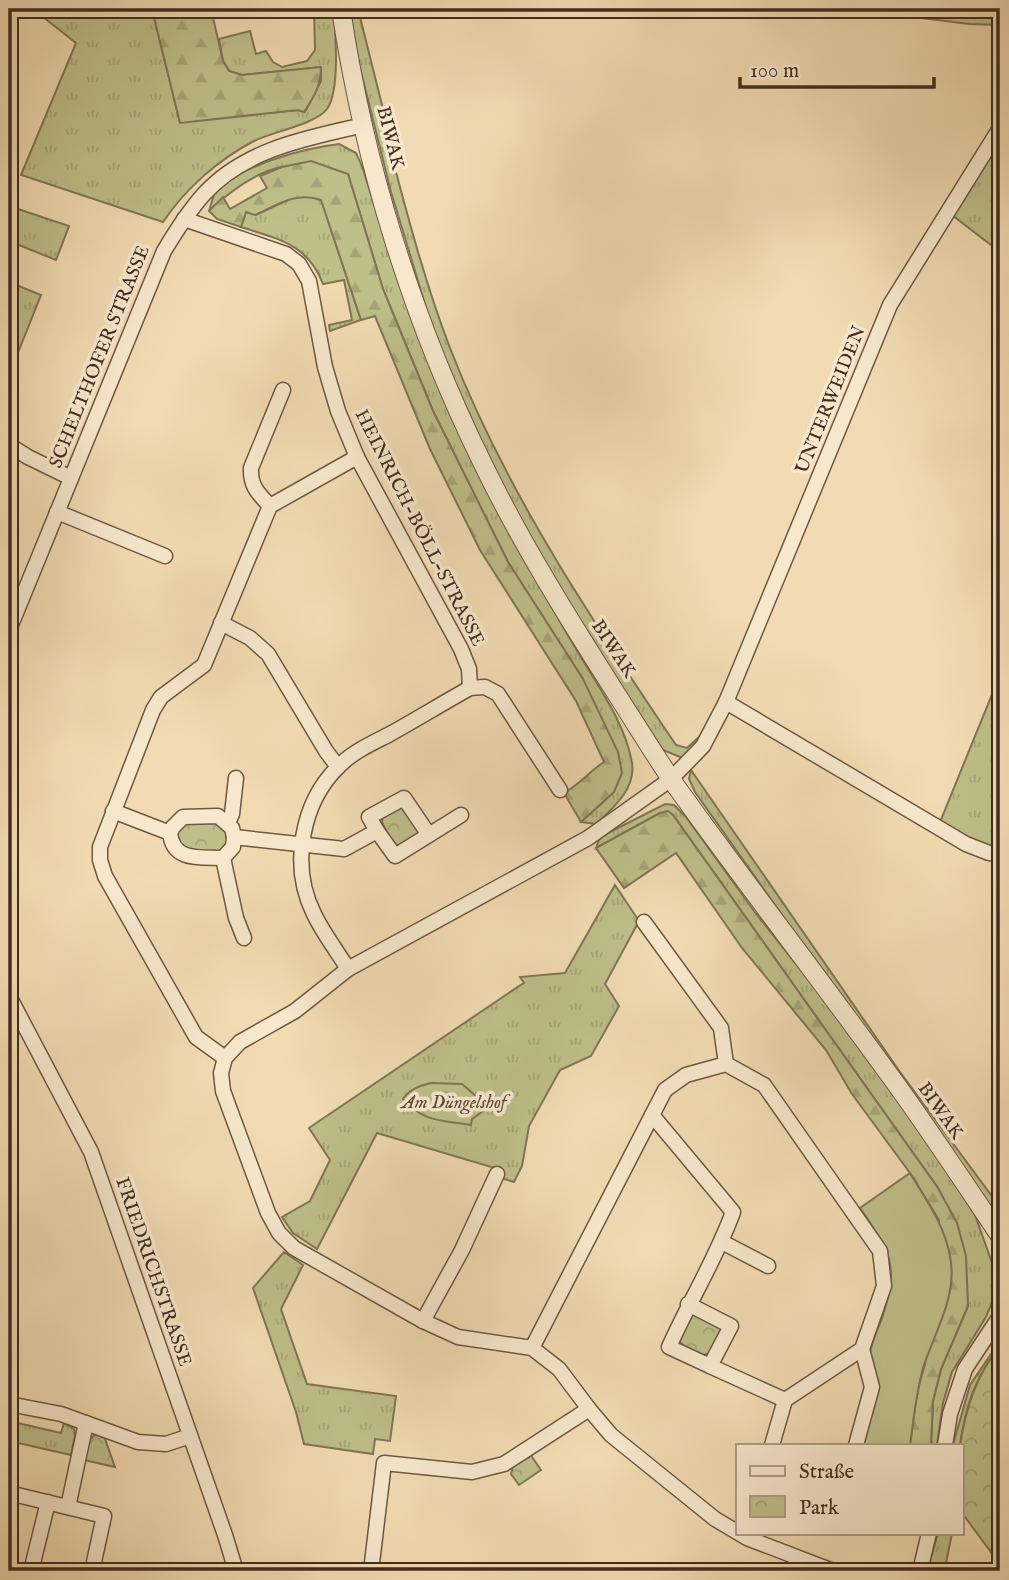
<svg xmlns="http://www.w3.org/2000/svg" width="1009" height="1580" font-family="'IM FELL English',serif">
	<defs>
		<pattern id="grass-tufts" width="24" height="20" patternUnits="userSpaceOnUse" patternTransform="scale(1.75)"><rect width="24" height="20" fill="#bebf89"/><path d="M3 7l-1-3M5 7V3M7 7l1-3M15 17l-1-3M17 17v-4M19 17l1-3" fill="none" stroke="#a4a476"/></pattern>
		<pattern id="forest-firs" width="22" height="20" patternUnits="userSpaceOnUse" patternTransform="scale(1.75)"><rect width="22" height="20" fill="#bebf89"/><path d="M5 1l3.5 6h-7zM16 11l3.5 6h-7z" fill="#a4a476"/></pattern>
		<pattern id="park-crowns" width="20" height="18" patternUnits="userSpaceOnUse" patternTransform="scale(1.75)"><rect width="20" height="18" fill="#bebf89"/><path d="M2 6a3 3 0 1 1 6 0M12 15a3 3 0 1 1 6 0" fill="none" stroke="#a4a476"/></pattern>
	</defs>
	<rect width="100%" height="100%" fill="#f2dbb2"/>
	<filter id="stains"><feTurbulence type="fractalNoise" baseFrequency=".00286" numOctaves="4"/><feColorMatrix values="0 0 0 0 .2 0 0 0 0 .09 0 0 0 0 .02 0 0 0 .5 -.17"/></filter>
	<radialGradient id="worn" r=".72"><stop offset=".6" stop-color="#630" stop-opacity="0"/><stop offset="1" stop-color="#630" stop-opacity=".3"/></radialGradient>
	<g fill="url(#grass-tufts)" stroke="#807655" stroke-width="2">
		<path d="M33,9H152L180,122L299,110L305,112L321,81V67L242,75L229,71L223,61L219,39L250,31L256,54L266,51L273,62L282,67L307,61L315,50L314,9H333C336,32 340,91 327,109C316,124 272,132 254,141C219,159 185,189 163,222L21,175L76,43Z"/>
		<path d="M350,9H358L385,117L383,123C403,198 422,275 450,348C505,490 591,619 676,745L687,748L701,735L697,747L685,759L663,750L560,592L495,472L435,337L391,192L357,56Z"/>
		<path d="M851,9H943L1000,15V25L969,24Z"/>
		<path d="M997,143H1000V252L952,215Z"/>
		<path d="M339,144L356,153L362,166C395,274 434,380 484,482C511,537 545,596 576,649C597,685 625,722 632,763C636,789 613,808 596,824L581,822L614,792L583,679L508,562L433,411L383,289L348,174C332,172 294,164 281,167C254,173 228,193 209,211C211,206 212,199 214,195C235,166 305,148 339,144Z"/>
		<path d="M308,195L321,199L361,320L330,331L329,325L352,320L344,280L323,284C308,244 278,239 241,227L246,212L256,215L292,198Z"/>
		<path d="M15,208L69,226L56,260L9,241V223Z"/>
		<path d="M9,282L41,295L9,375Z"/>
		<path d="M1000,675V849L969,840L940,822Z"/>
		<path d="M691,770L900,1072L1000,1207V1223L695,792L689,779Z"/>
		<path d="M665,804L674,805L686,817L754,911L837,1016L943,1163L975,1215L996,1274L995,1295L986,1317L952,1372L943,1403L937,1445H931L933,1401L941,1369L968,1306L938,1188L673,815L660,813L596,848L600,837Z"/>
		<path d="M615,885L639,921L605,984L619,1006L591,1056L560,1070L529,1126L522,1166L514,1182L491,1175L495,1168L377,1133L317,1249L293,1233L282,1217L310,1201L330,1160L309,1128L519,986L524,983L520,977L565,973Z"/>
		<path d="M284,1252L303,1265L281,1309L307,1384L396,1396L390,1441L375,1439L373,1454L304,1444L296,1412L253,1288Z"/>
		<path d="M1000,1341C999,1350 981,1374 976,1385C967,1404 963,1425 960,1445H953L970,1385Z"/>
		<path d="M9,1421L61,1433L64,1423L74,1429L75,1436L71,1455L9,1441Z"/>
		<path d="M938,1533H952L945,1568L943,1571H927Z"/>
	</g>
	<g fill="url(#forest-firs)" stroke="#807655" stroke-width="2">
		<path d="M152,9H211L223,61L229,71L242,75L321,67C321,85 314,97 304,112L298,110L180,123Z"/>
		<path d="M311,161L348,174L383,289L433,411L508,562L583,679L618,752L622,773L614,792L581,822L564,793C579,785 590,771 604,762L576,701L480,550L430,449L375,316L361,320L321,200C297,191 277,205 255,215L246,212L241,227L217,219L209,211L223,197L230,209L267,188L260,176L282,167Z"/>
		<path d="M668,811L673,815L938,1188L957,1223L966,1256L968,1306L941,1369L933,1401L931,1445H910L917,1392L925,1364L939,1220L910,1173L852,1094L826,1050L742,948L676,853L624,888L596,848L660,813Z"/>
	</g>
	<g fill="url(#park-crowns)" stroke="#807655" stroke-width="2">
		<path d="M399,807L405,809L419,833L417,838L401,848L391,841L382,822L383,816Z"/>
		<path d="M214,820L228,829V846L221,852L183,851L175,836L184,822Z"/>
		<path d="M431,1083L462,1084L485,1104L486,1109L472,1119L471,1125C441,1120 425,1123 403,1099C409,1089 420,1086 431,1083Z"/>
		<path d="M693,1313L722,1327C719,1356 699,1365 679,1341Z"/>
		<path d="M1000,1346V1571H997L994,1560L996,1559L962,1513V1445H960C966,1408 976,1375 1000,1346Z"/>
		<path d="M99,1434L104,1436L115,1467L84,1460C86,1449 86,1437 99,1434Z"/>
		<path d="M530,1454L541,1470L519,1485L511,1474L513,1466Z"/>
	</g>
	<path fill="#bebf89" stroke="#807655" stroke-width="2" d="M910,1173C926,1200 944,1224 950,1256C958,1295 936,1329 924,1365C916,1391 914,1418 910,1445H861L877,1385C877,1375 869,1364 870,1354C871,1343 878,1329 882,1318C900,1265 890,1252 860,1208Z"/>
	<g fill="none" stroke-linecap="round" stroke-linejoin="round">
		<g stroke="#6d5845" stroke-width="17">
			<g id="minor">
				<path d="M184,219L286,254L299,264L309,281L325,367L338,411L357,457L461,649L469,669L470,688"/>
				<path d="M9,445L28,457L71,478"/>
				<path d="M270,506C258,493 250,486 251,468L283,390"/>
				<path d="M57,512L165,556"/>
				<path d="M221,623L250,638L268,654L326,751L338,767"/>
				<path d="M9,630L164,251C176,231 188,212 204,194C245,149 307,138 364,125"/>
				<path d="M726,702L890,305L1000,128"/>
				<path d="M113,811L170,833C173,862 200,857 223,858L233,847L234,837L344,849L377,831L369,817L404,798L429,835"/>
				<path d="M228,823L232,814L236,778"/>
				<path d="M377,831L395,856L461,815"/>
				<path d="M170,833L173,827L183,817L218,816L232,828L234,837"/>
				<path d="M223,858L236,918L244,938"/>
				<path d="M644,922L721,1028L726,1064L764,1085L880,1251L884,1286L862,1349L785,1400L772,1445"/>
				<path d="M348,969C337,951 323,933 314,914C290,866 301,802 340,765C354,751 373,743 390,734C417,719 443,703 470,688L485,687L498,694L560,790"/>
				<path d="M9,996L91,1152L225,1535L236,1571"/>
				<path d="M225,1058L196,1037L105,876L100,860V847L153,710L161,697L204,665L270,506L357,457"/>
				<path d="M652,1115L733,1212C716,1259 689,1302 669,1347L710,1366"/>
				<path d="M722,1242L768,1266"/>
				<path d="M688,1304L731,1326L710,1366L785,1400"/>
				<path d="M423,1321L462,1250L497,1174"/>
				<path d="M532,1348L665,1090L686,1075L726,1064"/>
				<path d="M9,1404L61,1414L138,1442L166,1444L190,1436"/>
				<path d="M856,1445L872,1387L862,1349"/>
				<path d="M945,1445L950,1414L965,1369L1000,1316"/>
				<path d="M9,1493L104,1516L92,1571"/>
				<path d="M68,1507L86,1423"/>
				<path d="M31,1571L48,1502"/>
				<path d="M371,1571L384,1463L472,1472L504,1464L589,1409"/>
				<path d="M833,1571L747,1538L715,1519L611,1435L589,1409L559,1369L532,1348L458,1337L423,1321L294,1248L279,1233L268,1213L223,1091L221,1073L225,1058L240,1042L295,1011L348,969L588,838L671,779L703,746L726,702L966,844L989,853L1000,854"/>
				<path d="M920,1571L929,1533"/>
			</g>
		</g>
		<g stroke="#6d5845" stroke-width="20">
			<path id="tertiary" d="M341,9C364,164 412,319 481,460C519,539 565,613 612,687C632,718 652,751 673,782C743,880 817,975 888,1073C927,1126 963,1181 1000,1236"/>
		</g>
		<use href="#minor" stroke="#f7e8cd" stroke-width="14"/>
		<use href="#tertiary" stroke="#f7e8cd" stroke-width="18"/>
	</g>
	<g text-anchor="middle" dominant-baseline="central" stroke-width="7" stroke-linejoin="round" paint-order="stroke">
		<g font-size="19" fill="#412c21" stroke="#f7e8cd">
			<text transform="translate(390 138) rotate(76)">BIWAK</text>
			<text transform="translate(100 357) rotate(-68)">SCHELTHOFER STRASSE</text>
			<text transform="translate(831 400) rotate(-68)">UNTERWEIDEN</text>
			<text transform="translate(419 528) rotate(63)">HEINRICH-BÖLL-STRASSE</text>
			<text transform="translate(613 649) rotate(57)">BIWAK</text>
			<text transform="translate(940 1111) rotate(55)">BIWAK</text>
			<text transform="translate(153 1272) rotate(71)">FRIEDRICHSTRASSE</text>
		</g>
		<g font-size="19" font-style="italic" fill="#5a4936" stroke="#f7e8cd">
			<text x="454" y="1103">Am Düngelshof</text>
		</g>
	</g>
	<rect width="1009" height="1580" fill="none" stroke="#f2dbb2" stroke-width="35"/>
	<rect x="10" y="10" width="988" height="1559" fill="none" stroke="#412c21" stroke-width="3.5"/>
	<rect x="18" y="18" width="974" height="1545" fill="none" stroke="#412c21" stroke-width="2"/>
	<rect x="736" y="1444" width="228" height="91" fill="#f7e8cd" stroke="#ae9d88" stroke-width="2"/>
	<rect x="750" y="1466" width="35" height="10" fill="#f7e8cd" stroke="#ae9d88" stroke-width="2"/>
	<text x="799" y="1478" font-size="21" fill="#412c21">Straße</text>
	<rect x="750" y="1496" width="35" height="21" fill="url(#park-crowns)" stroke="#ae9d88" stroke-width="2"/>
	<text x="799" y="1514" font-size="21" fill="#412c21">Park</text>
	<path d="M740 77v10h194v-10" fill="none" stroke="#412c21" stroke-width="3.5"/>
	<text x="750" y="77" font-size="21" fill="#412c21" stroke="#f7e8cd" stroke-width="5" paint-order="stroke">100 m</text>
	<rect width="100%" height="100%" filter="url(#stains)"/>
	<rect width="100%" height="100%" fill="url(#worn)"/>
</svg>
